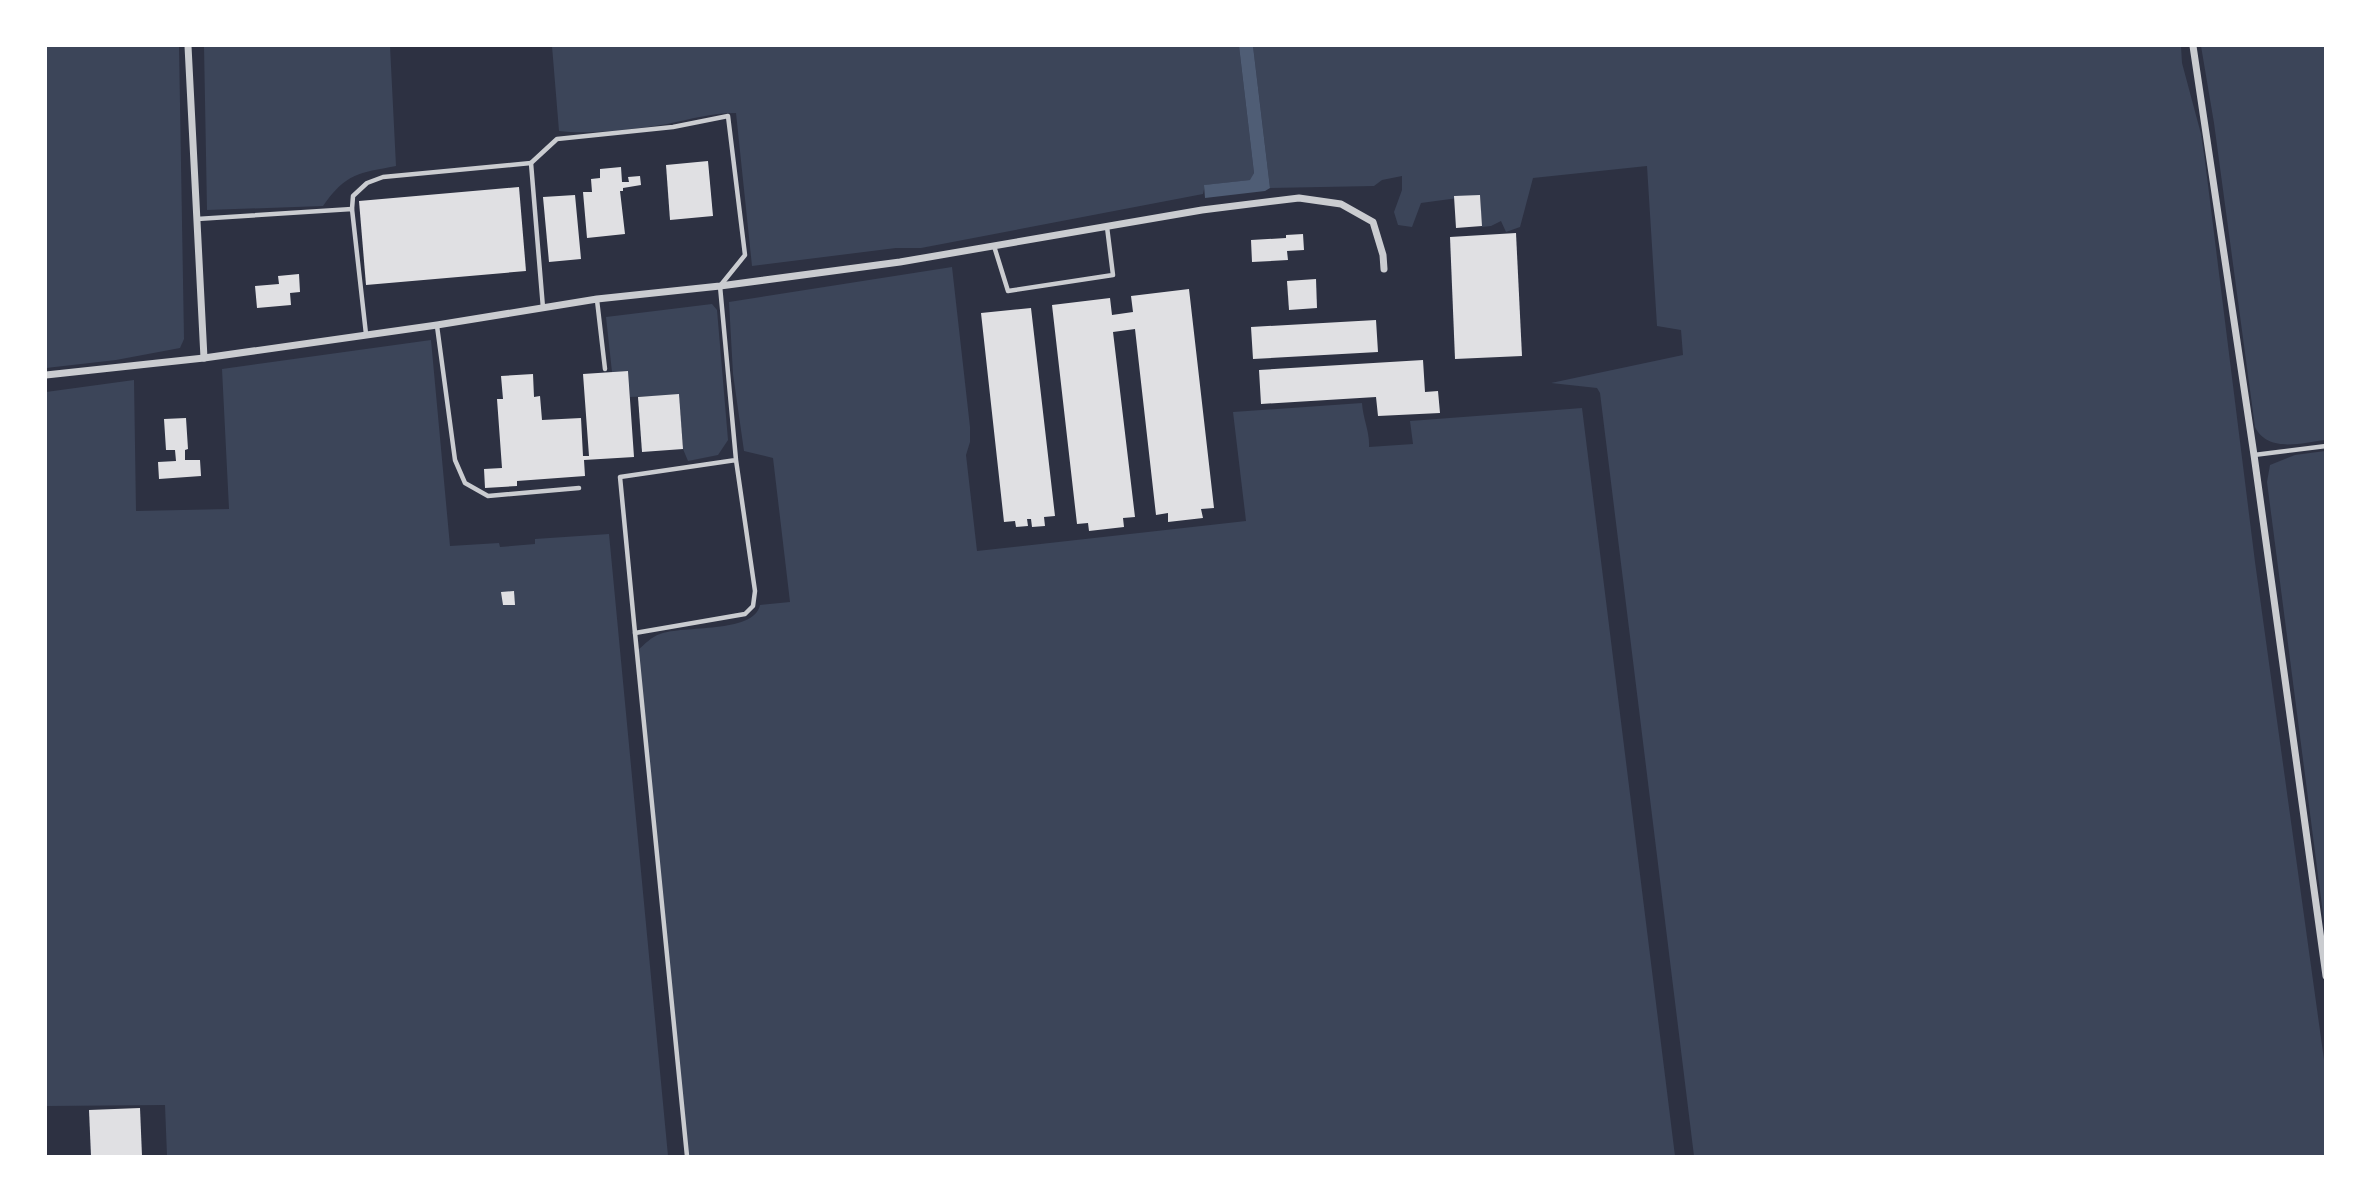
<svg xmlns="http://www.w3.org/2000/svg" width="2371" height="1202" font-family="'Source Sans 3',sans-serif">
	<rect width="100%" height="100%" fill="#2d3142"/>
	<g fill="#3c4559">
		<path d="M46,46H179L184,339L180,348L116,360L46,368Z"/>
		<path d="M204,46H390L396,166C359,173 346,173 323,206L207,210Z"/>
		<path d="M552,46H1239L1254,173L1251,180L1205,185L1203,194L921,248H896L752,266L736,113C710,113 692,119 667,124C637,129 589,135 559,131Z"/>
		<path d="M1253,46H2181L2182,63L2201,134L2205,161L2255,562L2325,1067V1156H1694L1600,393L1597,388L1551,383L1683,355L1681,330L1657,326L1647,166L1533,178L1520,227L1506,232L1501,221L1491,226L1482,227L1480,195L1421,203L1412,227L1398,225L1394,212L1402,190V176L1382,180L1374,186L1270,188Z"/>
		<path d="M2201,46H2325V440C2301,443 2268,453 2255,427L2214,123Z"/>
		<path d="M952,267L970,427V442L966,455L977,551L1246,521L1233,412L1362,403C1363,419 1370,432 1369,447L1413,444L1410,421L1582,408L1675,1156H688L638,650C645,644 651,637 660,634C683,625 754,634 760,605L790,602L773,458L744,451L733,374L729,302Z"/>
		<path d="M712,304L717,310L728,440L718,455L688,461L683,449L679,395L630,397L628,371L612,372L606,317Z"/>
		<path d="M431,340L450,546L499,543L500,547L535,544V539L609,534L668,1156H167L165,1105L46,1106V392L134,380L136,511L229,509L222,369Z"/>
		<path d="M2325,451H2326L2325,929L2267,482L2270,465L2295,455Z"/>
	</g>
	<path fill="#4f5d75" d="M1239,46H1253L1270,188L1265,191L1205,198L1204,185L1250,180L1254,173Z"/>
	<g fill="#e0e0e3">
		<path d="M708,161L713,216L670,220L666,165Z"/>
		<path d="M621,167L622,182H629L628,177L640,176L641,185L623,188V191H620L625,234L587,238L583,192H592L591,179L600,178V169Z"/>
		<path d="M519,187L526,271L366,285L359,201Z"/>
		<path d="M575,195L581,259L549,262L543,197Z"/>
		<path d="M1480,195L1482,226L1456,228L1454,196Z"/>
		<path d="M1516,233L1522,356L1455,359L1450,237Z"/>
		<path d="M1303,234L1304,250L1287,251L1288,260L1252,262L1251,240L1286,238V235Z"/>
		<path d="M299,274L300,292L290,293L291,305L257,308L255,286L279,284L278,276Z"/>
		<path d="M1316,279L1317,308L1289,310L1287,281Z"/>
		<path d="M1189,289L1214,508L1201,509L1203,518L1168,522V513L1156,515L1135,329L1113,332L1135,517L1123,518L1124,527L1089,531L1088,523L1077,524L1052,305L1110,298L1112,315L1133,312L1131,296Z"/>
		<path d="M1031,308L1055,516L1044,517L1045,526L1032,527L1031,519H1027L1028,526L1016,527L1015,521L1004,522L981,313Z"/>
		<path d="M1376,320L1378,352L1253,359L1251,327Z"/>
		<path d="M1423,360L1425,392L1438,391L1440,413L1378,416L1376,397L1261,404L1259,370Z"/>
		<path d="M628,371L634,457L584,460L585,476L517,481V486L485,488L484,469L502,468L497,399H503L501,376L533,374L534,397L540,396L542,420L581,418L583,456H589L583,374Z"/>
		<path d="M679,394L683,449L642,452L638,397Z"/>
		<path d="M186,418L188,449L185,450V460H200L201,476L159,479L158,462L176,461L175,450H166L164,419Z"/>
		<path d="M514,591L515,605H503L501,592Z"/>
		<path d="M140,1108L142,1156H91L89,1110Z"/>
	</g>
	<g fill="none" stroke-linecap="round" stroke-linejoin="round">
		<g stroke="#caccd0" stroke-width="4.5">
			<path d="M531,163L557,139L673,127L728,116L745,255L720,286L736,460L620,477L635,633L745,614L753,606L755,591L736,460"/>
			<path d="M352,209L353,196L367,183L383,177L531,163L543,308"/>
			<path d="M197,219L352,209L366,334"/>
			<path d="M994,246L1008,291L1113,275L1107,227"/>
			<path d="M597,300L605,369"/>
			<path d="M437,326L455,460L465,483L488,496L579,488"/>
			<path d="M2254,455L2326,446"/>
			<path d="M635,633L687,1156"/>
		</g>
		<g stroke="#caccd0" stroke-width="7">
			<path d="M188,46L204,358"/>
			<path d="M2193,46L2254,455L2326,976"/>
			<path d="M46,375L204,358L437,325L597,299L720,286L900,262L1202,210L1299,198L1341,204L1373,222L1383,255L1384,269"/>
		</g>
	</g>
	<rect width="2371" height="1202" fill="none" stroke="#ffffff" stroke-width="94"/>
</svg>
